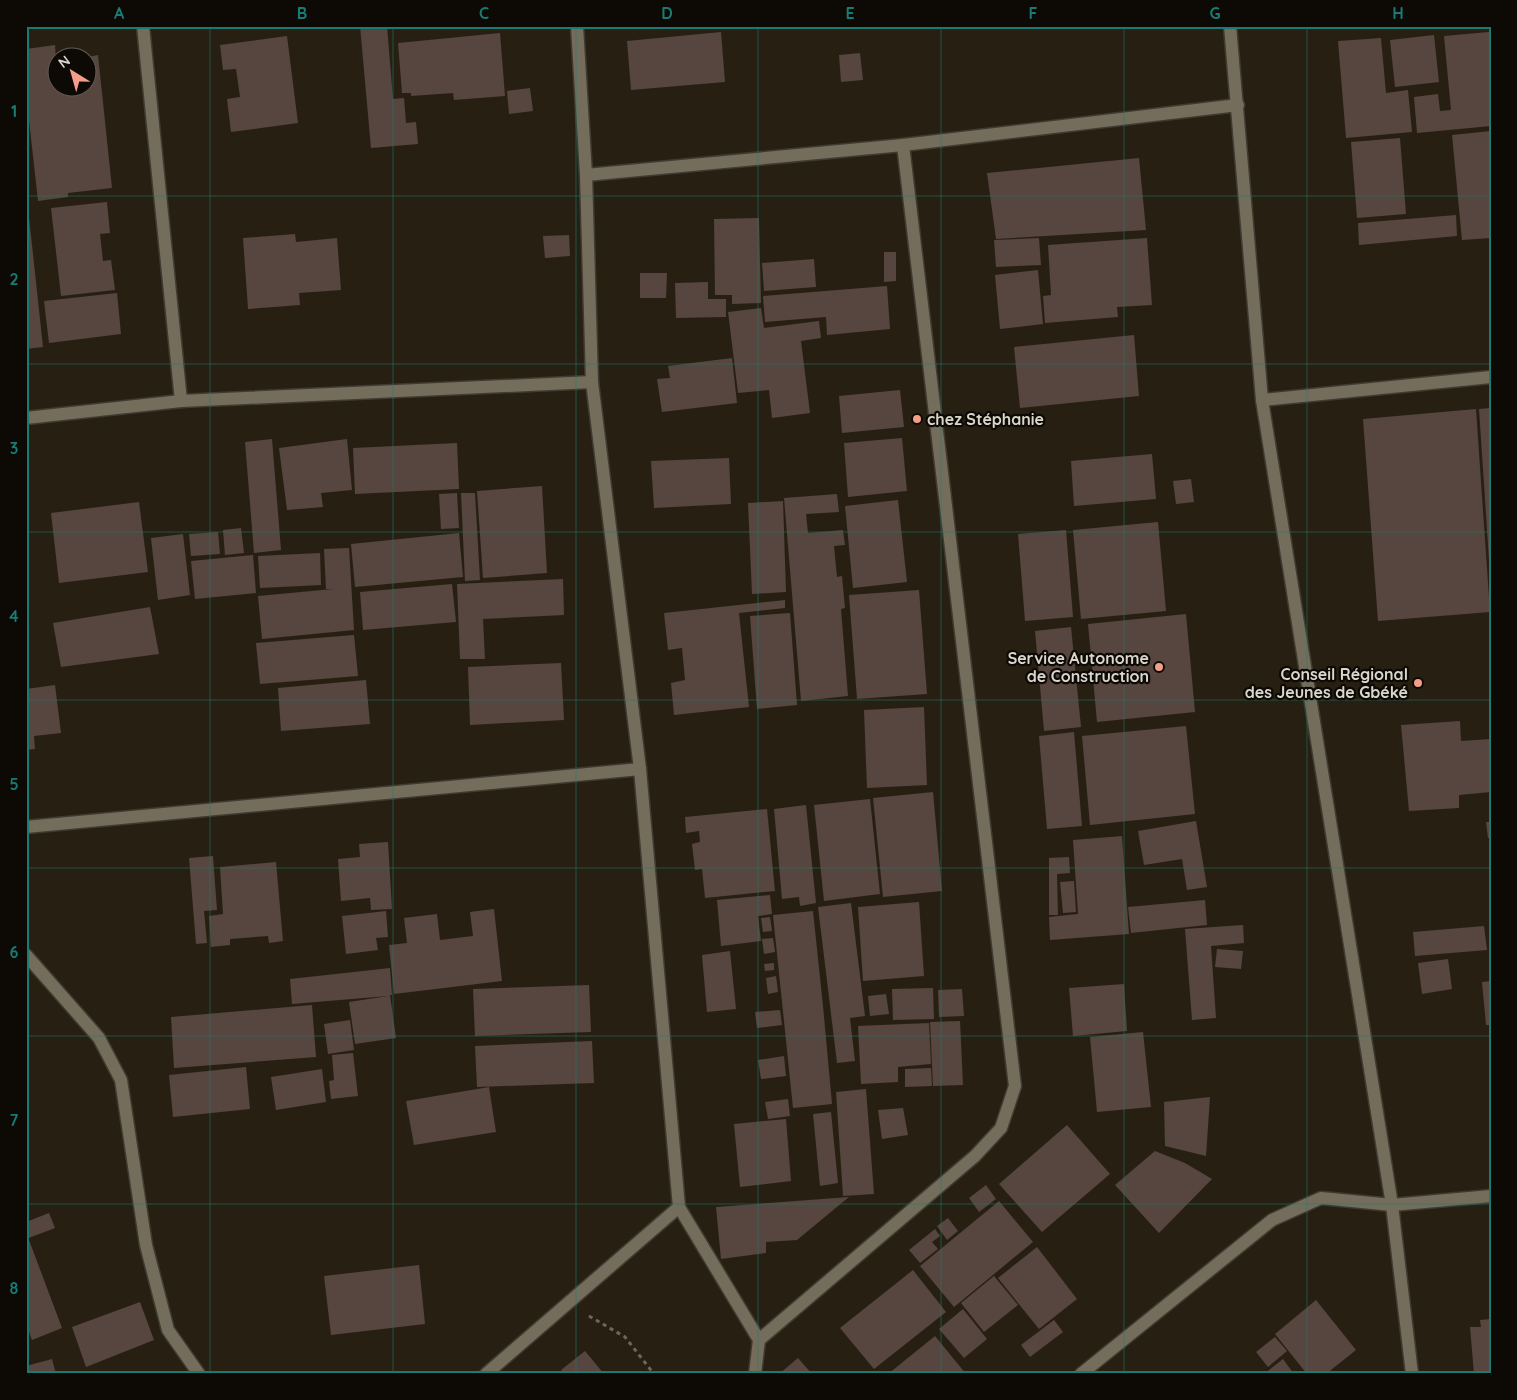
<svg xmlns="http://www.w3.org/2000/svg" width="1517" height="1400" font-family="Quicksand,sans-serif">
	<rect width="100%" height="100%" fill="#272012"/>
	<g fill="#57453f">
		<path d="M360,26H387L393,99L404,98L406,123L416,122L418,144L371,148Z"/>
		<path d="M721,32L725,82L631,90L627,41Z"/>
		<path d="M1489,32L1491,47V126L1417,133L1414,97L1438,94L1440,111L1451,110L1444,36Z"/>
		<path d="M500,33L505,96L454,100L453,93L411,96V93H402L398,43Z"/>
		<path d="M1434,35L1439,82L1395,87L1390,40Z"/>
		<path d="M287,36L298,123L231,132L227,99L240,97L236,69L223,70L220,45Z"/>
		<path d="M1381,38L1386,93L1408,90L1412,132L1346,138L1338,41Z"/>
		<path d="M55,45L56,60H58V88H88V57L98,55L112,188L68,193V197L38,201L26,93V49Z"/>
		<path d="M860,53L863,80L841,82L839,55Z"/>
		<path d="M530,88L533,111L509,114L507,91Z"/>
		<path d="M1491,131V238L1462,240L1452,135Z"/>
		<path d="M1400,138L1406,214L1357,218L1351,142Z"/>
		<path d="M1139,158L1146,230L996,239L987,173Z"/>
		<path d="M107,202L110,233L100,234L103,261L111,260L115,290L61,296L51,208Z"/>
		<path d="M26,208H28L43,347L26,349Z"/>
		<path d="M1456,215L1457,236L1359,245L1358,223Z"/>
		<path d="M759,218L761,303L732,304V295H715L714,219Z"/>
		<path d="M295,234L296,242L337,238L341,290L299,293L300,305L248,309L243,238Z"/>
		<path d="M569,235L570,256L545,258L543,236Z"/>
		<path d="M1039,238L1041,265L996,267L994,240Z"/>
		<path d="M1147,238L1152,305L1117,307L1118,317L1045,323L1043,296L1051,295L1048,245Z"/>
		<path d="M884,252H896V281L884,282Z"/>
		<path d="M814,259L816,287L764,291L762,263Z"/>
		<path d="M1038,270L1043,324L1000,329L995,275Z"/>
		<path d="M640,273H667L666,298H640Z"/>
		<path d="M708,282V299H726V317L676,318L675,283Z"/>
		<path d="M887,286L890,329L827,335L826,317L765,322L763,296Z"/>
		<path d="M117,293L121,334L49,343L44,301Z"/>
		<path d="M761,308L764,328L819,321L821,338L801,341L810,413L772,418L769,390L738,393L728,312Z"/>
		<path d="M1134,335L1139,396L1020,408L1014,347Z"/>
		<path d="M732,358L737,403L662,412L657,379L670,378L668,366Z"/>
		<path d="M900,390L904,427L842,433L839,396Z"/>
		<path d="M1491,408V560H1489L1479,409Z"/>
		<path d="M1476,409L1490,612L1378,621L1363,419Z"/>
		<path d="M902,438L907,491L848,497L844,443Z"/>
		<path d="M272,439L281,550L254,553L245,442Z"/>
		<path d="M347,439L352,490L321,493L323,507L287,510L279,448Z"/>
		<path d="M457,443L459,489L355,494L353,448Z"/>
		<path d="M1152,454L1156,499L1074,506L1071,461Z"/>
		<path d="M729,458L731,504L654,508L651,461Z"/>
		<path d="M1191,479L1194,502L1176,504L1173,481Z"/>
		<path d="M542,486L547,573L483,578L477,491Z"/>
		<path d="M457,493L459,528L441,529L439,494Z"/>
		<path d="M461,493H475L480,580L465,581Z"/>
		<path d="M837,494L839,512L806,514L808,533L843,530L845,545L834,546L837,577L842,576L845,608L841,609L848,696L801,701L784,498Z"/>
		<path d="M898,500L907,582L853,588L845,506Z"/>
		<path d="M783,501L786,592L752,594L748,503Z"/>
		<path d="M139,502L148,572L59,583L51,513Z"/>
		<path d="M1158,522L1166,611L1081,619L1073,530Z"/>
		<path d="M241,528L244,553L225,555L223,530Z"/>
		<path d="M1066,530L1073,617L1025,621L1018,534Z"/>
		<path d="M218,532L220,554L191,556L189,534Z"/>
		<path d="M459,533L463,577L355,587L351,544Z"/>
		<path d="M183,534L190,595L158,600L151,538Z"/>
		<path d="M349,548L354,630L262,639L258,596L333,589H326L324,549Z"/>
		<path d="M320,553L321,585L260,588L258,556Z"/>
		<path d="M253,555L256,593L195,599L191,561Z"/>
		<path d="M563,579L564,615L483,619L485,659H460L457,584Z"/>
		<path d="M452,584L456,622L363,630L360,592Z"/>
		<path d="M919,590L927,694L857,699L849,595Z"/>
		<path d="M785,600V608L739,613L749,707L674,715L671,683L685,680L682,648L668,650L664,613Z"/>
		<path d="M150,607L159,654L61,667L53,623Z"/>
		<path d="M790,613L797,705L757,709L750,616Z"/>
		<path d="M1186,614L1195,712L1097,722L1088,624Z"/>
		<path d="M1071,627L1081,727L1044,731L1035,631Z"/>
		<path d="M354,635L358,676L260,684L256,643Z"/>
		<path d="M561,663L564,720L470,725L468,667Z"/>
		<path d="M366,680L370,724L281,731L278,688Z"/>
		<path d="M55,685L61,733L34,736L35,749L26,750V689Z"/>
		<path d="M924,707L927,785L867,788L864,710Z"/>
		<path d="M1460,721L1461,741L1491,739V792L1459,795V808L1409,811L1401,725Z"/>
		<path d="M1186,726L1195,814L1090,825L1082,736Z"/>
		<path d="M1074,732L1082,826L1047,829L1039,736Z"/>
		<path d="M933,792L942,891L883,897L873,798Z"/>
		<path d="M870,799L880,894L824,901L814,805Z"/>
		<path d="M806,805L816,903L800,906L799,897L782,899L774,809Z"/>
		<path d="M767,809L775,891L705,898L702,869L695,870L692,844L700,842L699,831L686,833L685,817Z"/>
		<path d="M1196,821L1207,887L1187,890L1182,859L1144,865L1138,831Z"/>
		<path d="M1486,822H1491V838H1488Z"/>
		<path d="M1122,836L1129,934L1050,940L1049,917L1078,914L1073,840Z"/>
		<path d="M388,842L392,909L371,910L370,898L341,901L338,859L360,857L359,844Z"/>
		<path d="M213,856L217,910L204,911L207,943L196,944L189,858Z"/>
		<path d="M1069,857L1070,873L1057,874L1058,915H1049V858Z"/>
		<path d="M276,862L283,941L269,943L268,936L230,939V945L211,947L209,916L223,914L220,867Z"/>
		<path d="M1074,881L1076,912L1063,913L1060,882Z"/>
		<path d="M770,895L772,914L758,916L761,941L721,946L717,900Z"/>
		<path d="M1205,900L1207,925L1131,933L1128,907Z"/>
		<path d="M919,902L924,976L863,981L858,907Z"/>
		<path d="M851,903L865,1016L850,1018L855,1061L837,1063L818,907Z"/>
		<path d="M494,909L502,981L394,994L389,945L407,943L404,918L437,914L440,940L473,936L470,912Z"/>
		<path d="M386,911L388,937L376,938L378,950L346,954L342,916Z"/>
		<path d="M813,911L823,1006L832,1104L793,1108L773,915Z"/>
		<path d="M770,917L772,931L763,932L761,918Z"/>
		<path d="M1243,925L1244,943L1211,946L1216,1018L1192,1020L1185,929Z"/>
		<path d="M1484,926L1487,950L1415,956L1413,932Z"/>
		<path d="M773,938L775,952L764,954L762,939Z"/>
		<path d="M1217,949L1243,951L1241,969L1215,967Z"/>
		<path d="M730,951L736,1009L707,1012L702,955Z"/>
		<path d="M1448,959L1452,989L1422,994L1418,963Z"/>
		<path d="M774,963V970L765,971L764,964Z"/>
		<path d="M390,968L392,995H390L396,1038L355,1044L349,1002L388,996L292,1004L290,979Z"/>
		<path d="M776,976L778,992L768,994L766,978Z"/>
		<path d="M1491,981V1025H1486L1482,982Z"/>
		<path d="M1124,984L1127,1031L1073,1036L1069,988Z"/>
		<path d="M589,985L591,1032L475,1036L473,989Z"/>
		<path d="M933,988L934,1019L893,1020L892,989Z"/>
		<path d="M962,989L964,1016L939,1017L938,990Z"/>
		<path d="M886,994L889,1014L870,1016L868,996Z"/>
		<path d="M312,1005L316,1057L174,1068L171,1017Z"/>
		<path d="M780,1010L782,1025L757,1028L755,1012Z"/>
		<path d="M350,1020L354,1050L328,1054L324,1024Z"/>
		<path d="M960,1021L963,1085L933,1086L930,1022Z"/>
		<path d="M929,1023L931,1064L898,1067V1082L861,1084L858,1026Z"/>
		<path d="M1143,1032L1151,1107L1097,1112L1090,1037Z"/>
		<path d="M592,1041L594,1083L477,1087L475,1046Z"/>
		<path d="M353,1053L358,1096L331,1099L329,1081L334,1080L332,1055Z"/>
		<path d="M784,1056L786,1076L761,1079L758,1060Z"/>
		<path d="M246,1067L250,1109L173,1117L169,1075Z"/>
		<path d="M931,1068L932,1086L905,1087V1069Z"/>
		<path d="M322,1069L326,1102L276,1110L271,1077Z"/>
		<path d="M489,1087L496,1132L414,1145L406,1101Z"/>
		<path d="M866,1089L874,1194L843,1196L836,1092Z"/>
		<path d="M1210,1097L1206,1156L1165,1146L1164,1102Z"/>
		<path d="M788,1099L790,1116L768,1119L765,1102Z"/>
		<path d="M903,1108L908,1135L882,1139L878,1110Z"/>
		<path d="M831,1112L838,1183L820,1186L813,1114Z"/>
		<path d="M786,1119L791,1181L740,1187L734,1124Z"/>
		<path d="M1067,1125L1110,1174L1042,1232L999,1184Z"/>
		<path d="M1155,1151L1185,1163L1212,1179L1159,1233L1115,1185Z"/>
		<path d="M986,1185L996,1199L979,1212L969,1198Z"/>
		<path d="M849,1197L797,1240L766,1242V1253L721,1259L716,1207Z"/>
		<path d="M999,1201L1033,1242L954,1307L920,1266Z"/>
		<path d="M49,1213L55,1228L26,1239V1222Z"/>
		<path d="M948,1218L958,1231L947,1240L937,1226Z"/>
		<path d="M935,1229L940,1236L932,1242L938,1249L920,1263L909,1250Z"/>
		<path d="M29,1240L62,1328L32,1340L26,1324V1241Z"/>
		<path d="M1037,1247L1077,1299L1039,1329L998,1278Z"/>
		<path d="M419,1265L425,1324L331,1335L324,1276Z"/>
		<path d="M913,1270L946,1312L874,1369L840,1328Z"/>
		<path d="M994,1276L1018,1305L984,1332L961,1303Z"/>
		<path d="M1316,1300L1356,1350L1326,1374H1307L1275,1334Z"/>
		<path d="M140,1302L154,1340L86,1367L72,1327Z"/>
		<path d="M963,1309L987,1339L964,1358L939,1329Z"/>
		<path d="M1491,1319V1373L1474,1374L1470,1327H1481L1480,1320Z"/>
		<path d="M1054,1320L1063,1332L1030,1357L1021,1345Z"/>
		<path d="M935,1336L966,1374H888Z"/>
		<path d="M1275,1337L1287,1351L1268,1367L1256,1352Z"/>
		<path d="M585,1351L604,1374H564L561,1370Z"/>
		<path d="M798,1358L812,1374H779Z"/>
		<path d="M52,1359L56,1374H26V1366Z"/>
		<path d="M1283,1359L1294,1374H1264Z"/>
	</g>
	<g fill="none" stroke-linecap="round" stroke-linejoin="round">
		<g stroke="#403b32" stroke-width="15">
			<g id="minor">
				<path d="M143,26L181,401"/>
				<path d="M577,26L586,175L592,382L640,769L679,1207L759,1340L755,1374"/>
				<path d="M586,175L903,145L1238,105"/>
				<path d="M1262,400L1491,377"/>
				<path d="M26,418L181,401L592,382"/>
				<path d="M26,827L640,769"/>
				<path d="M26,955L99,1038L121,1080L146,1245L168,1330L199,1374"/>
				<path d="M759,1340L975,1156L1001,1128L1015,1086L903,145"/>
				<path d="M486,1374L679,1207"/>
				<path d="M1081,1374L1272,1220L1321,1198L1392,1205L1491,1196"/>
			</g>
		</g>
		<g stroke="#403b32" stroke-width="15">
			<path id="tertiary" d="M1230,26L1262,400L1392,1205L1412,1374"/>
		</g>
		<path stroke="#6d675b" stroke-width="3" stroke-dasharray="4 4" stroke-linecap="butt" d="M589,1316L625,1337L654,1374"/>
		<use href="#minor" stroke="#756d5c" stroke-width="12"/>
		<use href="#tertiary" stroke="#756d5c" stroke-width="12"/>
	</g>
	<path fill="none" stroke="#197b73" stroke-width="1" stroke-opacity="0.55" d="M210,26V1374M393,26V1374M576,26V1374M758,26V1374M941,26V1374M1124,26V1374M1307,26V1374M26,196H1491M26,364H1491M26,532H1491M26,700H1491M26,868H1491M26,1036H1491M26,1204H1491"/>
	<g fill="#f49e8a" stroke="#0d0a05" stroke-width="2">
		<circle cx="917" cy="419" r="5"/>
		<circle cx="1159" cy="667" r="5"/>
		<circle cx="1418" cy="683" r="5"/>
	</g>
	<g text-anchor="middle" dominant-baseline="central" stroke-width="4.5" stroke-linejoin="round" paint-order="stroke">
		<g font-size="16" font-weight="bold" fill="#dad6cd" stroke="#0d0a05" text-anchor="end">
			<text x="927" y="419" text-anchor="start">chez Stéphanie</text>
			<text x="1149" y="658">Service Autonome<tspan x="1149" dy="18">de Construction</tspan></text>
			<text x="1408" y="674">Conseil Régional<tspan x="1408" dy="18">des Jeunes de Gbéké</tspan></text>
		</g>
	</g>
	<rect width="1517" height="1400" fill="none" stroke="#0d0a05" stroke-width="55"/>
	<g transform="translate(72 72) rotate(323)"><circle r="24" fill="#0d0a05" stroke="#5f5c55"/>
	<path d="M0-4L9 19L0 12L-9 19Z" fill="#f49e8a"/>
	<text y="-8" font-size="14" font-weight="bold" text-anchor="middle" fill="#dad6cd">N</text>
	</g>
	<rect x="28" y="28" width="1462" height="1344" fill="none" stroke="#197b73" stroke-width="2"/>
	<g font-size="16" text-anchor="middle" font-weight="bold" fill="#197b73">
		<text x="119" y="19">A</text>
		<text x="302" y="19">B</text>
		<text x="484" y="19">C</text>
		<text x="667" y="19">D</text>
		<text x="850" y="19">E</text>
		<text x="1033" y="19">F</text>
		<text x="1215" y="19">G</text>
		<text x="1398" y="19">H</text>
		<text x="14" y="117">1</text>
		<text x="14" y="285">2</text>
		<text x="14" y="454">3</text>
		<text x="14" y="622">4</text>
		<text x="14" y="790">5</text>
		<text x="14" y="958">6</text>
		<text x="14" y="1126">7</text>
		<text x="14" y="1294">8</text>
	</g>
</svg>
